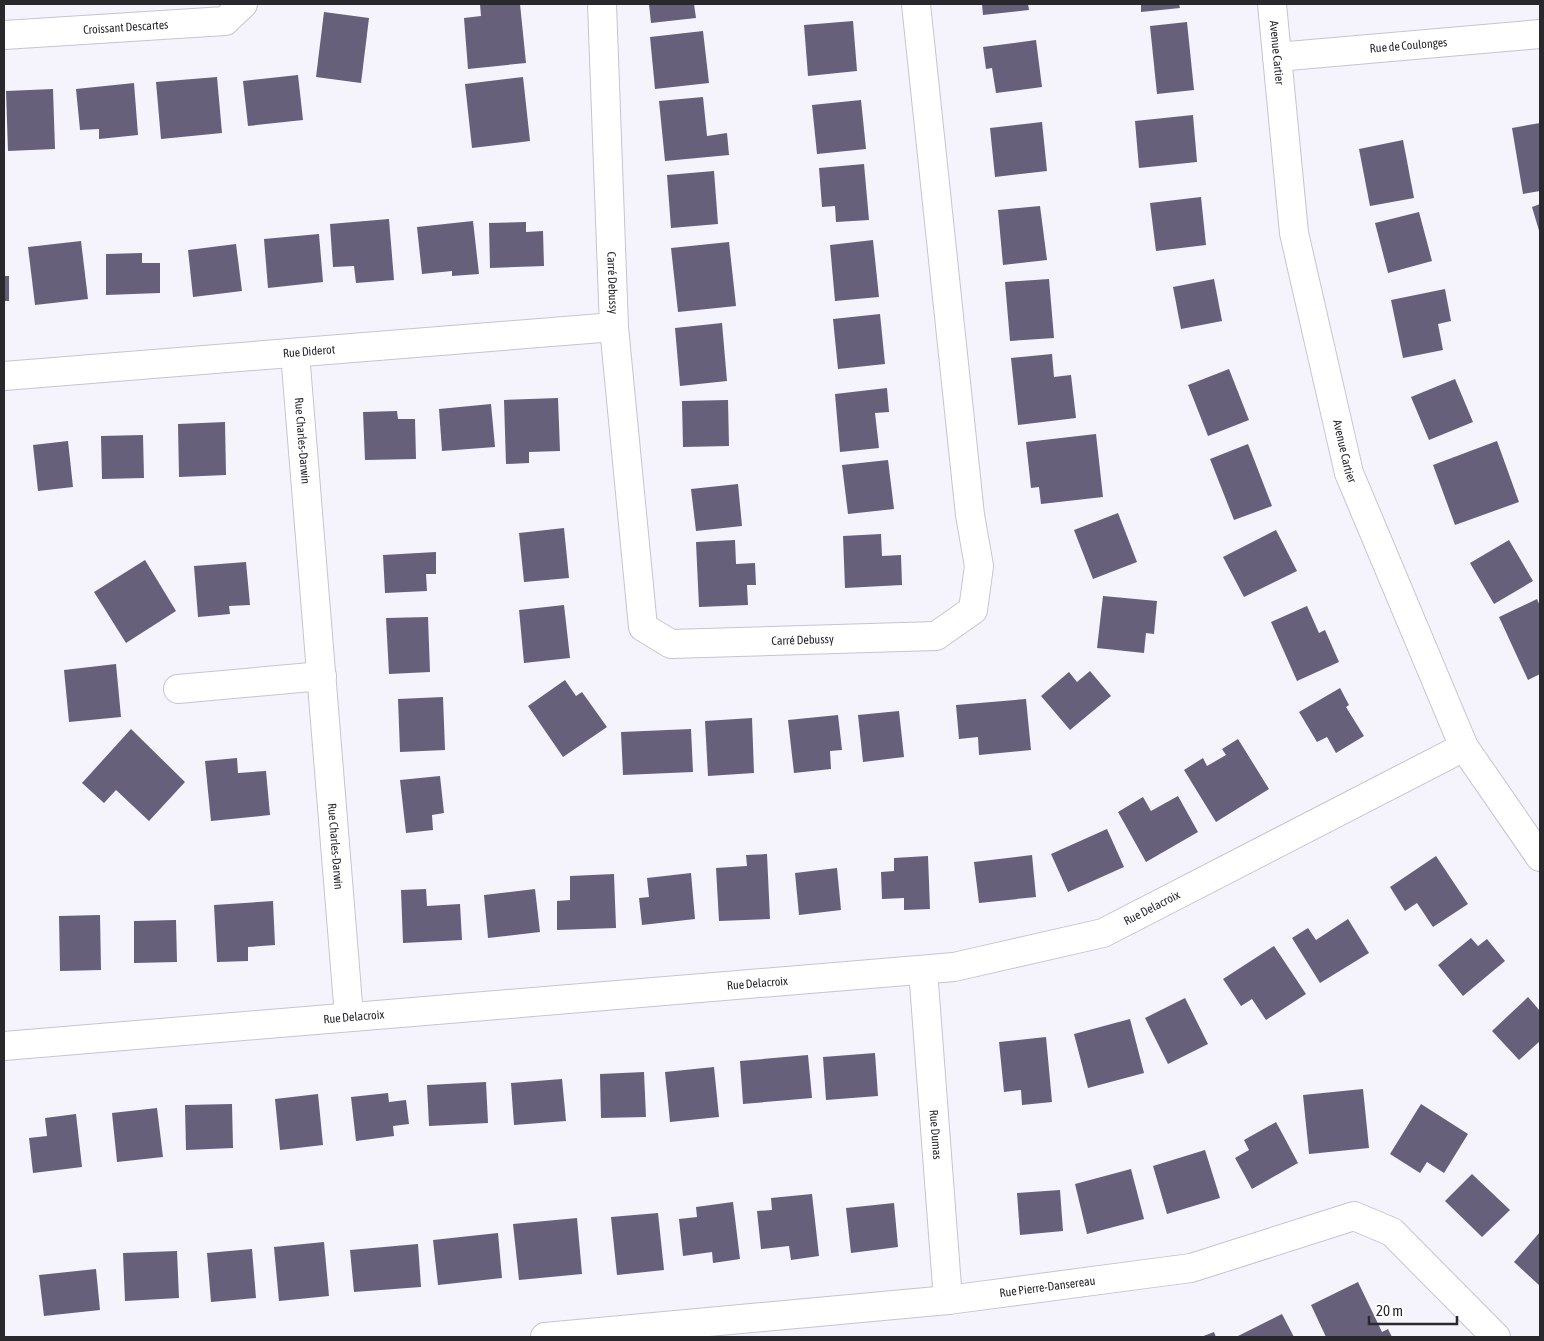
<svg xmlns="http://www.w3.org/2000/svg" width="1544" height="1341" font-family="'Asap Condensed',sans-serif">
	<rect width="100%" height="100%" fill="#f5f4fd"/>
	<g fill="#66607b">
		<path d="M480,4H520L526,63L468,69L464,18L481,16Z"/>
		<path d="M649,4H694L696,18L651,23Z"/>
		<path d="M982,4H1028L1029,10L983,15Z"/>
		<path d="M1141,4H1179L1180,8L1141,12Z"/>
		<path d="M324,12L369,18L361,83L316,77Z"/>
		<path d="M853,21L857,71L808,76L804,25Z"/>
		<path d="M1187,22L1194,90L1157,94L1150,26Z"/>
		<path d="M703,31L709,83L655,89L650,37Z"/>
		<path d="M1036,40L1042,87L996,93L992,68L986,69L983,47Z"/>
		<path d="M298,75L303,120L248,126L243,81Z"/>
		<path d="M217,77L222,133L161,139L156,82Z"/>
		<path d="M523,77L530,141L472,148L465,84Z"/>
		<path d="M134,83L138,135L99,139V129L80,130L76,89Z"/>
		<path d="M53,89L55,149L8,151L6,91Z"/>
		<path d="M703,97L707,136L727,133L729,155L665,161L659,101Z"/>
		<path d="M861,100L866,149L817,154L812,105Z"/>
		<path d="M1193,115L1197,162L1139,168L1135,121Z"/>
		<path d="M1042,122L1047,171L995,177L990,128Z"/>
		<path d="M1540,123V191L1523,194L1512,128Z"/>
		<path d="M1403,140L1414,198L1370,206L1359,149Z"/>
		<path d="M864,164L869,220L836,222L835,206L822,207L819,168Z"/>
		<path d="M714,171L718,224L671,228L667,175Z"/>
		<path d="M1201,197L1206,245L1156,251L1150,203Z"/>
		<path d="M1540,204V234L1532,207Z"/>
		<path d="M1040,206L1047,260L1003,265L998,210Z"/>
		<path d="M1419,212L1432,261L1388,273L1375,223Z"/>
		<path d="M389,219L394,280L356,283L354,266L333,267L330,224Z"/>
		<path d="M473,221L479,274L452,276V271L422,274L417,227Z"/>
		<path d="M526,222V232L543,231L544,266L490,268L489,223Z"/>
		<path d="M319,234L323,282L268,288L264,239Z"/>
		<path d="M873,240L879,297L835,301L830,245Z"/>
		<path d="M81,241L88,299L35,305L28,247Z"/>
		<path d="M729,242L736,306L678,312L671,248Z"/>
		<path d="M236,244L242,291L193,297L188,250Z"/>
		<path d="M142,253V263H160V293L106,295V254Z"/>
		<rect x="4" y="276" width="5" height="25"/>
		<path d="M1049,279L1054,338L1010,341L1005,282Z"/>
		<path d="M1214,279L1222,321L1181,329L1173,287Z"/>
		<path d="M1445,289L1451,321L1438,324L1443,350L1403,358L1391,300Z"/>
		<path d="M880,314L885,364L838,369L833,319Z"/>
		<path d="M722,323L727,381L680,386L675,328Z"/>
		<path d="M1052,354L1054,377L1071,375L1076,418L1018,425L1011,358Z"/>
		<path d="M1229,369L1249,420L1208,436L1188,385Z"/>
		<path d="M1455,379L1473,422L1429,440L1411,397Z"/>
		<path d="M887,388L889,412L875,413L879,448L840,452L835,394Z"/>
		<path d="M558,398L560,451L529,452V463L506,464L504,400Z"/>
		<path d="M728,400L729,446L683,447L682,401Z"/>
		<path d="M491,404L495,447L442,451L439,409Z"/>
		<path d="M397,411L398,419H415L416,459L365,460L363,412Z"/>
		<path d="M225,422L226,475L179,477L178,424Z"/>
		<path d="M1096,434L1103,497L1041,504L1039,487L1031,488L1026,442Z"/>
		<path d="M143,435L144,478L102,479L101,436Z"/>
		<path d="M68,441L73,487L38,491L33,445Z"/>
		<path d="M1497,441L1519,502L1455,525L1433,465Z"/>
		<path d="M1248,444L1272,506L1234,520L1210,459Z"/>
		<path d="M888,460L894,509L848,514L842,465Z"/>
		<path d="M738,484L742,526L696,531L691,489Z"/>
		<path d="M1118,513L1137,562L1093,579L1074,530Z"/>
		<path d="M564,528L569,578L524,582L519,533Z"/>
		<path d="M1276,530L1297,571L1244,597L1223,557Z"/>
		<path d="M881,534L882,556L901,555L902,585L845,588L843,536Z"/>
		<path d="M735,540L736,564L755,563L756,585H747L748,605L699,607L696,542Z"/>
		<path d="M1509,540L1533,581L1494,604L1470,563Z"/>
		<path d="M436,552V574H426L427,591L385,593L383,555Z"/>
		<path d="M145,560L176,611L126,643L94,592Z"/>
		<path d="M246,562L250,605L229,606L230,614L198,617L194,566Z"/>
		<path d="M1103,596L1157,601L1154,634L1146,633L1144,653L1097,648Z"/>
		<path d="M1537,599L1540,606V674L1528,680L1499,617Z"/>
		<path d="M564,605L570,658L524,663L519,610Z"/>
		<path d="M1307,606L1319,633L1325,630L1339,662L1297,681L1271,622Z"/>
		<path d="M428,617L430,672L389,674L386,618Z"/>
		<path d="M116,664L121,717L69,722L64,670Z"/>
		<path d="M1090,671L1111,696L1070,730L1041,696L1069,672L1077,682Z"/>
		<path d="M565,680L576,696L582,692L607,727L563,757L528,706Z"/>
		<path d="M1340,688L1349,705L1346,707L1364,736L1336,753L1327,737L1317,742L1299,712Z"/>
		<path d="M443,697L445,750L400,752L398,699Z"/>
		<path d="M1026,699L1031,750L979,755L978,737L959,739L956,705Z"/>
		<path d="M899,711L904,757L863,762L858,715Z"/>
		<path d="M838,715L842,750L830,751L831,769L794,773L788,720Z"/>
		<path d="M752,718L754,773L708,776L705,721Z"/>
		<path d="M131,729L185,782L149,821L116,790L104,803L82,783Z"/>
		<path d="M691,729L693,772L623,775L621,732Z"/>
		<path d="M1238,739L1269,789L1216,822L1184,770L1203,758L1207,766L1226,755L1222,749Z"/>
		<path d="M237,758L238,773L266,771L270,815L211,821L205,761Z"/>
		<path d="M440,776L444,813L432,815L433,830L406,833L400,780Z"/>
		<path d="M1178,796L1198,832L1146,862L1118,812L1143,797L1151,811Z"/>
		<path d="M1107,829L1124,867L1068,892L1051,854Z"/>
		<path d="M767,854L770,919L719,921L716,868L747,866L746,855Z"/>
		<path d="M1032,855L1036,897L979,903L974,862Z"/>
		<path d="M928,856L930,909L904,910V898L882,899L881,872L894,871V858Z"/>
		<path d="M1436,856L1468,904L1433,927L1417,903L1405,911L1390,887Z"/>
		<path d="M837,868L841,910L799,915L795,873Z"/>
		<path d="M691,873L695,919L642,925L639,898L649,897L647,878Z"/>
		<path d="M614,874L616,928L557,930V901L570,900V876Z"/>
		<path d="M426,889L427,906L460,904L462,940L403,943L401,890Z"/>
		<path d="M535,889L540,932L488,938L484,895Z"/>
		<path d="M273,901L275,945L248,947V961L217,962L214,905Z"/>
		<path d="M100,915L101,970L60,971L59,916Z"/>
		<path d="M1348,919L1369,953L1320,983L1292,938L1308,928L1316,940Z"/>
		<path d="M176,920L177,962L134,963V921Z"/>
		<path d="M1471,938L1478,946L1487,939L1505,961L1463,996L1438,965Z"/>
		<path d="M1274,946L1306,994L1266,1020L1252,999L1241,1006L1223,979Z"/>
		<path d="M1528,997L1540,1011V1041L1519,1060L1492,1031Z"/>
		<path d="M1185,998L1208,1044L1168,1064L1145,1018Z"/>
		<path d="M1130,1019L1144,1073L1088,1088L1074,1034Z"/>
		<path d="M1046,1037L1052,1102L1022,1105L1021,1090L1004,1092L999,1042Z"/>
		<path d="M875,1053L878,1096L826,1100L823,1057Z"/>
		<path d="M808,1055L812,1098L743,1104L740,1061Z"/>
		<path d="M714,1067L719,1117L670,1122L665,1072Z"/>
		<path d="M644,1072L646,1117L601,1118L600,1074Z"/>
		<path d="M562,1079L566,1121L514,1125L511,1083Z"/>
		<path d="M486,1082L488,1123L429,1126L427,1085Z"/>
		<path d="M1363,1089L1369,1148L1309,1154L1303,1095Z"/>
		<path d="M388,1093L389,1102L406,1100L409,1124L393,1126L394,1136L356,1141L351,1097Z"/>
		<path d="M318,1094L323,1145L280,1150L275,1099Z"/>
		<path d="M232,1104L233,1148L186,1150L185,1105Z"/>
		<path d="M1421,1104L1468,1134L1444,1173L1427,1162L1420,1173L1390,1154Z"/>
		<path d="M157,1108L163,1157L117,1162L112,1113Z"/>
		<path d="M76,1114L82,1167L33,1173L29,1138L47,1136L45,1118Z"/>
		<path d="M1276,1122L1298,1163L1252,1189L1235,1158L1249,1150L1244,1140Z"/>
		<path d="M1205,1150L1220,1198L1167,1214L1153,1166Z"/>
		<path d="M1131,1169L1144,1219L1087,1234L1075,1184Z"/>
		<path d="M1472,1174L1510,1210L1482,1237L1445,1201Z"/>
		<path d="M1060,1190L1063,1231L1020,1235L1017,1193Z"/>
		<path d="M812,1194L819,1256L791,1260L789,1246L761,1249L757,1211L772,1210L771,1198Z"/>
		<path d="M733,1202L740,1259L713,1263L712,1252L683,1256L679,1219L697,1217L696,1207Z"/>
		<path d="M894,1203L898,1247L851,1253L846,1208Z"/>
		<path d="M658,1213L664,1270L617,1275L611,1217Z"/>
		<path d="M577,1218L582,1274L519,1280L513,1224Z"/>
		<path d="M1540,1232V1286L1514,1262Z"/>
		<path d="M498,1233L502,1278L438,1285L433,1240Z"/>
		<path d="M324,1242L329,1296L279,1301L274,1247Z"/>
		<path d="M418,1244L421,1287L354,1292L350,1250Z"/>
		<path d="M252,1249L256,1298L211,1302L207,1253Z"/>
		<path d="M177,1251L179,1298L125,1301L123,1253Z"/>
		<path d="M96,1269L100,1310L44,1316L39,1275Z"/>
		<path d="M1358,1282L1382,1332L1388,1329L1392,1337H1326L1311,1305Z"/>
		<path d="M1282,1314L1294,1337H1236Z"/>
		<path d="M1214,1332L1216,1337H1201Z"/>
	</g>
	<g fill="none" stroke-linecap="round" stroke-linejoin="round">
		<g stroke="#c6c4d0" stroke-width="30">
			<g id="minor">
				<path id="s1" d="M602,4L614,327L643,627L671,644L936,636L973,610L979,566L970,515L916,4"/>
				<path id="s2" d="M1272,4L1294,233L1349,473L1464,747L1540,857"/>
				<path id="s3" d="M4,35L225,21L243,4"/>
				<path id="s4" d="M1277,57L1540,34"/>
				<path id="s5" d="M295,353L349,1016"/>
				<path id="s6" d="M4,376L614,327"/>
				<path d="M178,689L322,676"/>
				<path id="s7" d="M923,970L948,1300"/>
				<path id="s8" d="M4,1046L954,967L1103,933L1464,747"/>
				<path id="s9" d="M545,1337L948,1300L1191,1268L1354,1216L1392,1232L1496,1337"/>
			</g>
		</g>
		<use href="#minor" stroke="#fff" stroke-width="28"/>
	</g>
	<g text-anchor="middle" dominant-baseline="central" stroke-width="5" stroke-linejoin="round" paint-order="stroke">
		<g font-size="12" fill="#29282d" stroke="#fff">
			<text stroke="none"><textPath href="#s3" startOffset="122">Croissant Descartes</textPath></text>
			<text stroke="none"><textPath href="#s4" startOffset="132">Rue de Coulonges</textPath></text>
			<text stroke="none"><textPath href="#s2" startOffset="49">Avenue Cartier</textPath></text>
			<text stroke="none"><textPath href="#s1" startOffset="279">Carré Debussy</textPath></text>
			<text stroke="none"><textPath href="#s6" startOffset="306">Rue Diderot</textPath></text>
			<text stroke="none"><textPath href="#s5" startOffset="88">Rue Charles-Darwin</textPath></text>
			<text stroke="none"><textPath href="#s2" startOffset="454">Avenue Cartier</textPath></text>
			<text stroke="none"><textPath href="#s1" startOffset="789">Carré Debussy</textPath></text>
			<text stroke="none"><textPath href="#s5" startOffset="495">Rue Charles-Darwin</textPath></text>
			<text stroke="none"><textPath href="#s8" startOffset="1161">Rue Delacroix</textPath></text>
			<text stroke="none"><textPath href="#s8" startOffset="756">Rue Delacroix</textPath></text>
			<text stroke="none"><textPath href="#s8" startOffset="351">Rue Delacroix</textPath></text>
			<text stroke="none"><textPath href="#s7" startOffset="165">Rue Dumas</textPath></text>
			<text stroke="none"><textPath href="#s9" startOffset="505">Rue Pierre-Dansereau</textPath></text>
		</g>
	</g>
	<rect width="1544" height="1341" fill="none" stroke="#29282d" stroke-width="10"/>
	<path d="M1369 1316v8h88v-8" fill="none" stroke="#29282d" stroke-width="2.5"/>
	<text x="1376" y="1316" font-size="15" fill="#29282d" stroke="#ffffff" stroke-width="4" paint-order="stroke">20 m</text>
</svg>
